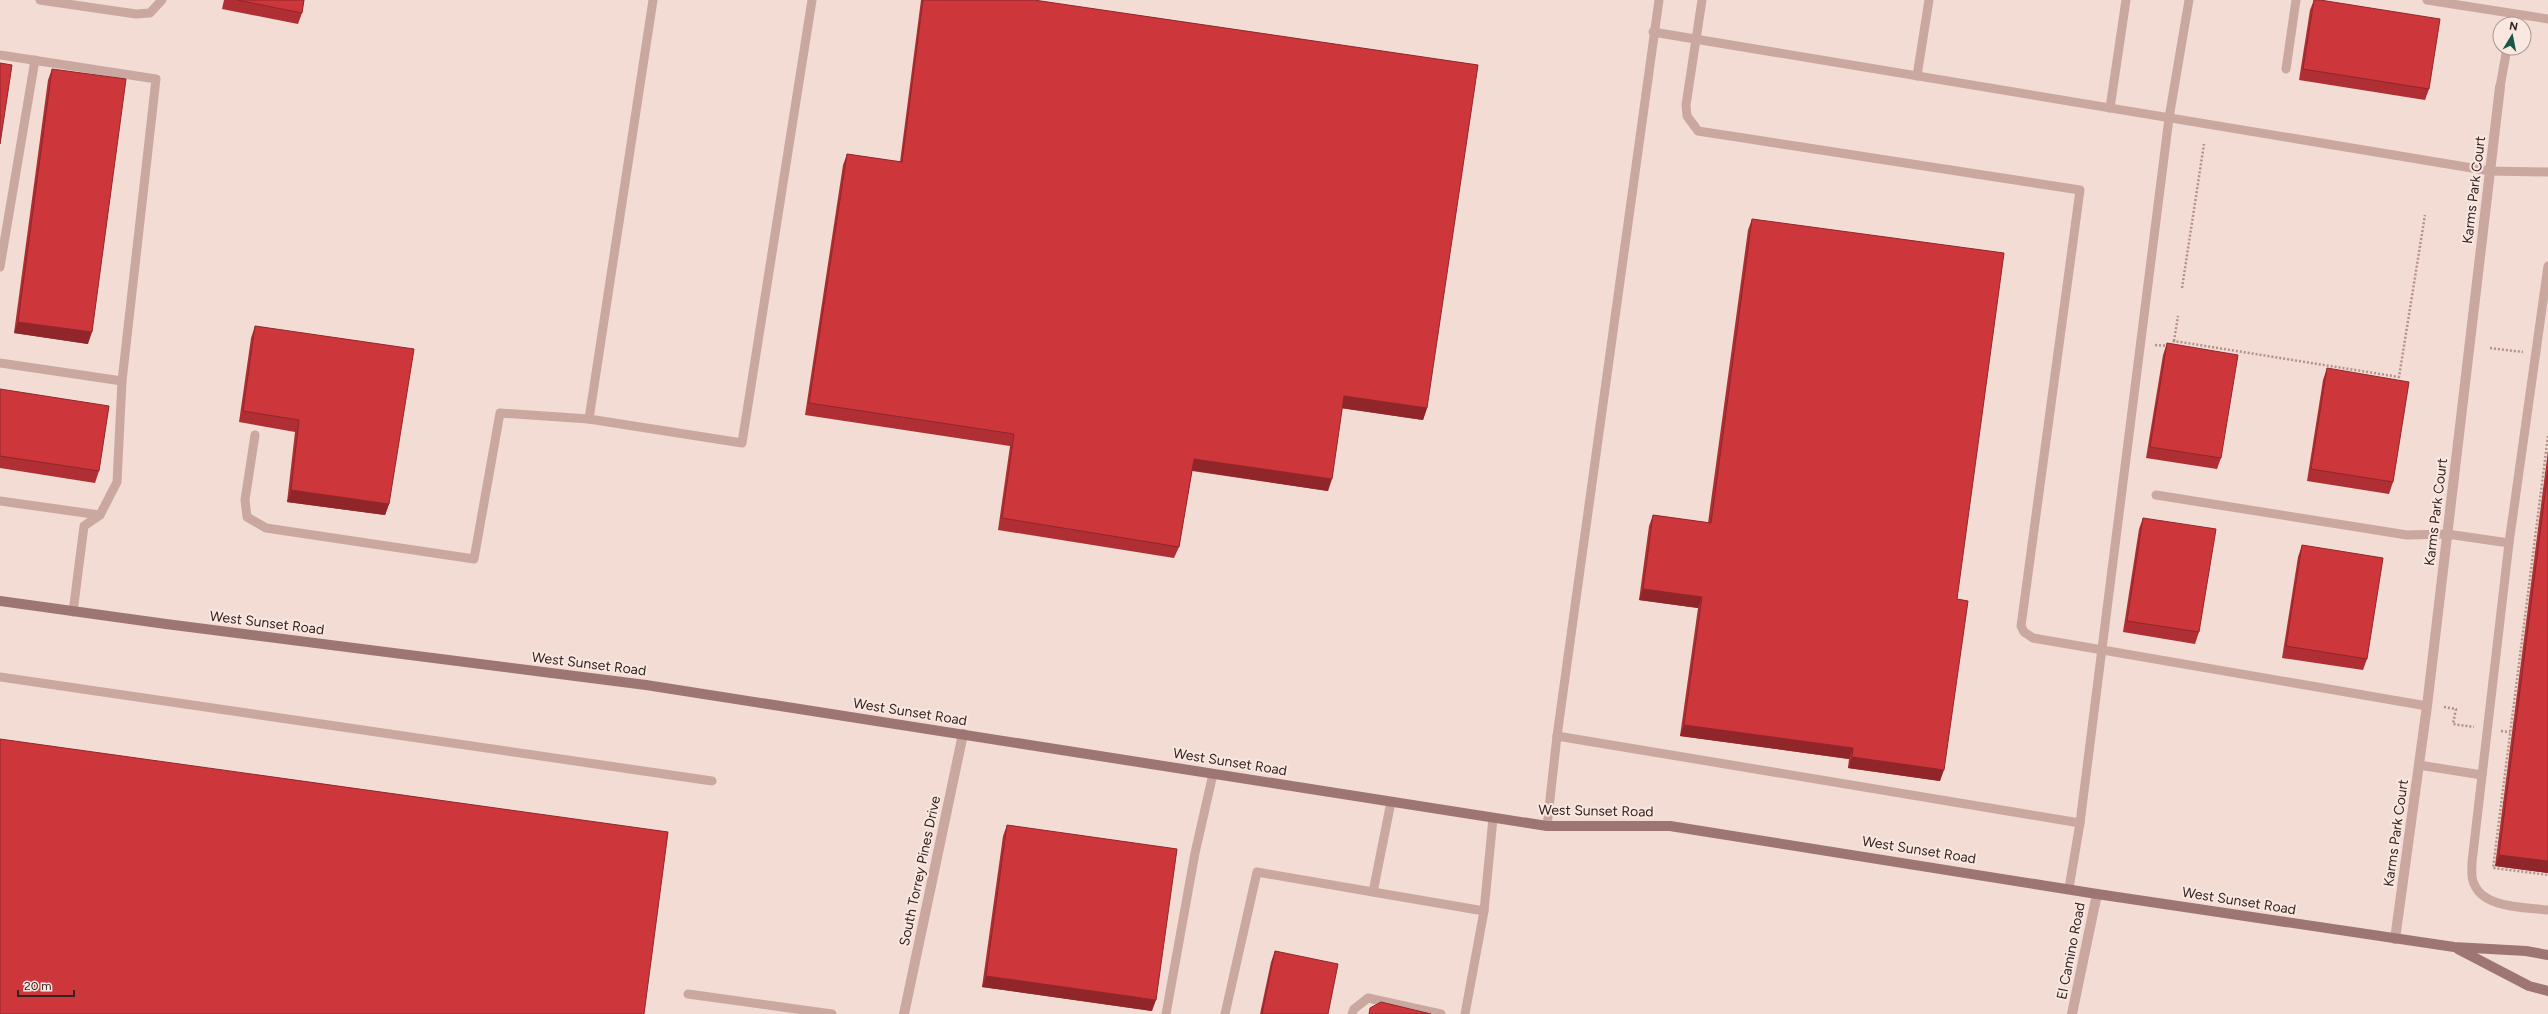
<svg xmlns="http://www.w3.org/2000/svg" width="2548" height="1014" font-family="Figtree,sans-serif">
	<rect width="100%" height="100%" fill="#f2dcd4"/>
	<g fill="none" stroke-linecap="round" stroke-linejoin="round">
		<g stroke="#b5918a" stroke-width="2.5" stroke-dasharray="2 2" stroke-linecap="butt">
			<path d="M2182,288L2204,144"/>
			<path d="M2174,341L2178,316"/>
			<path d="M2155,345L2168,346"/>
			<path d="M2172,346L2174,341L2399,377L2425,215"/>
			<path d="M2490,348L2523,352"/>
			<path d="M2548,436L2493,868L2548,875"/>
			<path d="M2444,707L2456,709L2453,724L2474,727"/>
			<path d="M2501,731L2510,732"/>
		</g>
		<g stroke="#caa8a0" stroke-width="9">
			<path d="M40,0L136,14L150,13L162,0"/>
			<path d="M1702,0L1686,105L1687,116L1698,131L2080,190L2021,626L2024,632L2033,638L2427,706"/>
			<path d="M2427,0L2548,19"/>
			<path d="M2510,24L2512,14"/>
			<path d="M1653,32L2490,171L2548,172"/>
			<path d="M0,55L156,79L122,381L117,482L100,515L84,526L73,612"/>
			<path d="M2286,69L2296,0"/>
			<path d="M1917,76L1929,0"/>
			<path d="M2500,87L2507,48"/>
			<path d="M2110,108L2126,0"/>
			<path d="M2548,266L2509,543L2472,862C2472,868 2471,876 2473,881C2481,909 2525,907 2548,910"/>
			<path d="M0,267L35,60"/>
			<path d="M0,363L122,381"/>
			<path d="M589,419L742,443L812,0"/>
			<path d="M255,435L245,500L247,517L266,528L474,559L500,413L589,419L653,0"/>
			<path d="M2156,495L2407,535L2447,534L2509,543"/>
			<path d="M0,501L100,515"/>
			<path d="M0,677L712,781"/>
			<path d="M1557,736L2080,823"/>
			<path d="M2419,765L2482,775"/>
			<path d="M1547,826L1557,736L1659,0"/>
			<path d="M2069,888L2080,823L2169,118L2189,0"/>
			<path d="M1373,892L1484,911"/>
			<path d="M688,994L832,1014"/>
			<path d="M1166,1014L1195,853L1213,774"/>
			<path d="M1225,1014L1257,872L1373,892L1391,802"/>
			<path d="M1352,1014L1354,1009L1368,998L1441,1014"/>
			<path d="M1465,1014L1484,911L1493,818"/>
		</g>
		<g stroke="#caa8a0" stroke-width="10">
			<path d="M2395,939L2427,706L2500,87"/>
			<path d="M904,1014L963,734"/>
			<path d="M2072,1014L2097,894"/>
		</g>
		<g stroke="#9d7572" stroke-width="10">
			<path d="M0,601L166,624L646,685L1547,826H1670L2097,894L2454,947L2526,951L2548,955"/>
			<path d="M2458,949L2529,986L2548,991"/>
		</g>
	</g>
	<g fill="#b02f34">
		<path d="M224,0H304L302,13L298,24L222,9Z"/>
		<path d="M921,0H1034L1427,408L1423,420L1342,408L1328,491L1192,471L1179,547L1174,558L998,530L1010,446L805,415L843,165L847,154L900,162Z"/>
		<path d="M2314,0L2429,89L2425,100L2299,80L2310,10Z"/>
		<path d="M52,69L88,344L14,333L48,80Z"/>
		<path d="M1752,219L1957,599L1940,781L1848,768L1849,759L1680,736L1698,608L1639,600L1649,526L1653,515L1708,523L1748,230Z"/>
		<path d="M255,326L389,504L385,515L287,502L295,432L239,422L251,338Z"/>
		<path d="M2167,343L2221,458L2217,469L2146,458L2163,355Z"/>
		<path d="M2327,368L2393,482L2389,494L2307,481L2323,380Z"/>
		<path d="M0,389L99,471L95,483L0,468Z"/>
		<path d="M2548,450V873L2495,866Z"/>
		<path d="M2143,518L2199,632L2195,644L2123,632L2139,529Z"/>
		<path d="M2302,545L2367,659L2363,670L2282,658L2298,557Z"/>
		<path d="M1007,825L1152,1011L982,987L1003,836Z"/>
		<path d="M1275,951L1328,1014H1260L1271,962Z"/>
	</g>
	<g fill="#90262a">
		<path d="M18,322L92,332L88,344L14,333Z"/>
		<path d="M1344,396L1427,408L1423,420L1340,408Z"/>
		<path d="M1194,459L1332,479L1328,491L1190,470Z"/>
		<path d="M291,490L389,504L385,515L287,502Z"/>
		<path d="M1643,589L1702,597L1698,608L1639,600Z"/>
		<path d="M1684,725L1853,748L1849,759L1680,736Z"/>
		<path d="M1852,757L1944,770L1940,781L1848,768Z"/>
		<path d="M2499,855L2548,861V873L2495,866Z"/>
		<path d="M986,976L1156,1000L1152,1011L982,987Z"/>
	</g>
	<g fill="#cd373c" stroke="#90262a">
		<path d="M237,0H304L302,13Z"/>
		<path d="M923,0H1034L1478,65L1427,408L1344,396L1332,479L1194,459L1179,547L1002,518L1014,434L809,403L847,154L902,162Z"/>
		<path d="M2314,0H2320L2440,19L2429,89L2303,69Z"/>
		<path d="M0,63L12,65L0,144Z"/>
		<path d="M52,69L126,79L92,332L18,322Z"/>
		<path d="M1752,219L2004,253L1957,599L1968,601L1944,770L1852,757L1853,748L1684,725L1702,597L1643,589L1653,515L1711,523Z"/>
		<path d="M255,326L414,349L389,504L291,490L299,420L243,411Z"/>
		<path d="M2167,343L2238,355L2221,458L2150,447Z"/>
		<path d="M2327,368L2409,382L2393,482L2311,469Z"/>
		<path d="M0,389L109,406L99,471L0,456Z"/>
		<path d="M2548,471V861L2499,855Z"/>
		<path d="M2143,518L2216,529L2199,632L2127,621Z"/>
		<path d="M2302,545L2383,558L2367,659L2286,646Z"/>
		<path d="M0,739L668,832L644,1014H0Z"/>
		<path d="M1007,825L1177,849L1156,1000L986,976Z"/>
		<path d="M1275,951L1338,964L1328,1014H1262Z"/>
		<path d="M1381,1002L1431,1014H1369L1370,1008Z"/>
	</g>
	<g text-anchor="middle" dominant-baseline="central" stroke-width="4" stroke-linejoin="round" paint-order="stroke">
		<g font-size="14" fill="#332424" stroke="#fae7e0">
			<text transform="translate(2474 190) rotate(-83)">Karms Park Court</text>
			<text transform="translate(2436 512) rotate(-83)">Karms Park Court</text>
			<text transform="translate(267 623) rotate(7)">West Sunset Road</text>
			<text transform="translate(589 664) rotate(7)">West Sunset Road</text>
			<text transform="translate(910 712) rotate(9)">West Sunset Road</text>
			<text transform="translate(1230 762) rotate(9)">West Sunset Road</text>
			<text transform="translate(1596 811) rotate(1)">West Sunset Road</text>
			<text transform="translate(2396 833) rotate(-82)">Karms Park Court</text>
			<text transform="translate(1919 850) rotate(9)">West Sunset Road</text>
			<text transform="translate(920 871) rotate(-78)">South Torrey Pines Drive</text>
			<text transform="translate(2239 901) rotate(9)">West Sunset Road</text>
			<text transform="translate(2071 951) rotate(-79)">El Camino Road</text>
		</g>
	</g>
	<g transform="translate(2512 36) rotate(10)"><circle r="19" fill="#fae7e0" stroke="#aa9995"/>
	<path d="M0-3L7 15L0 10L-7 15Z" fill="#185649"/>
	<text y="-6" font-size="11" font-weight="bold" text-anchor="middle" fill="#332424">N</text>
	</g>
	<path d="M18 990v6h56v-6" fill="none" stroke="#332424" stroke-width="2"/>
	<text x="24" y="990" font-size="12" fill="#332424" stroke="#fae7e0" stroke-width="3" paint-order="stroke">20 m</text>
</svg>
